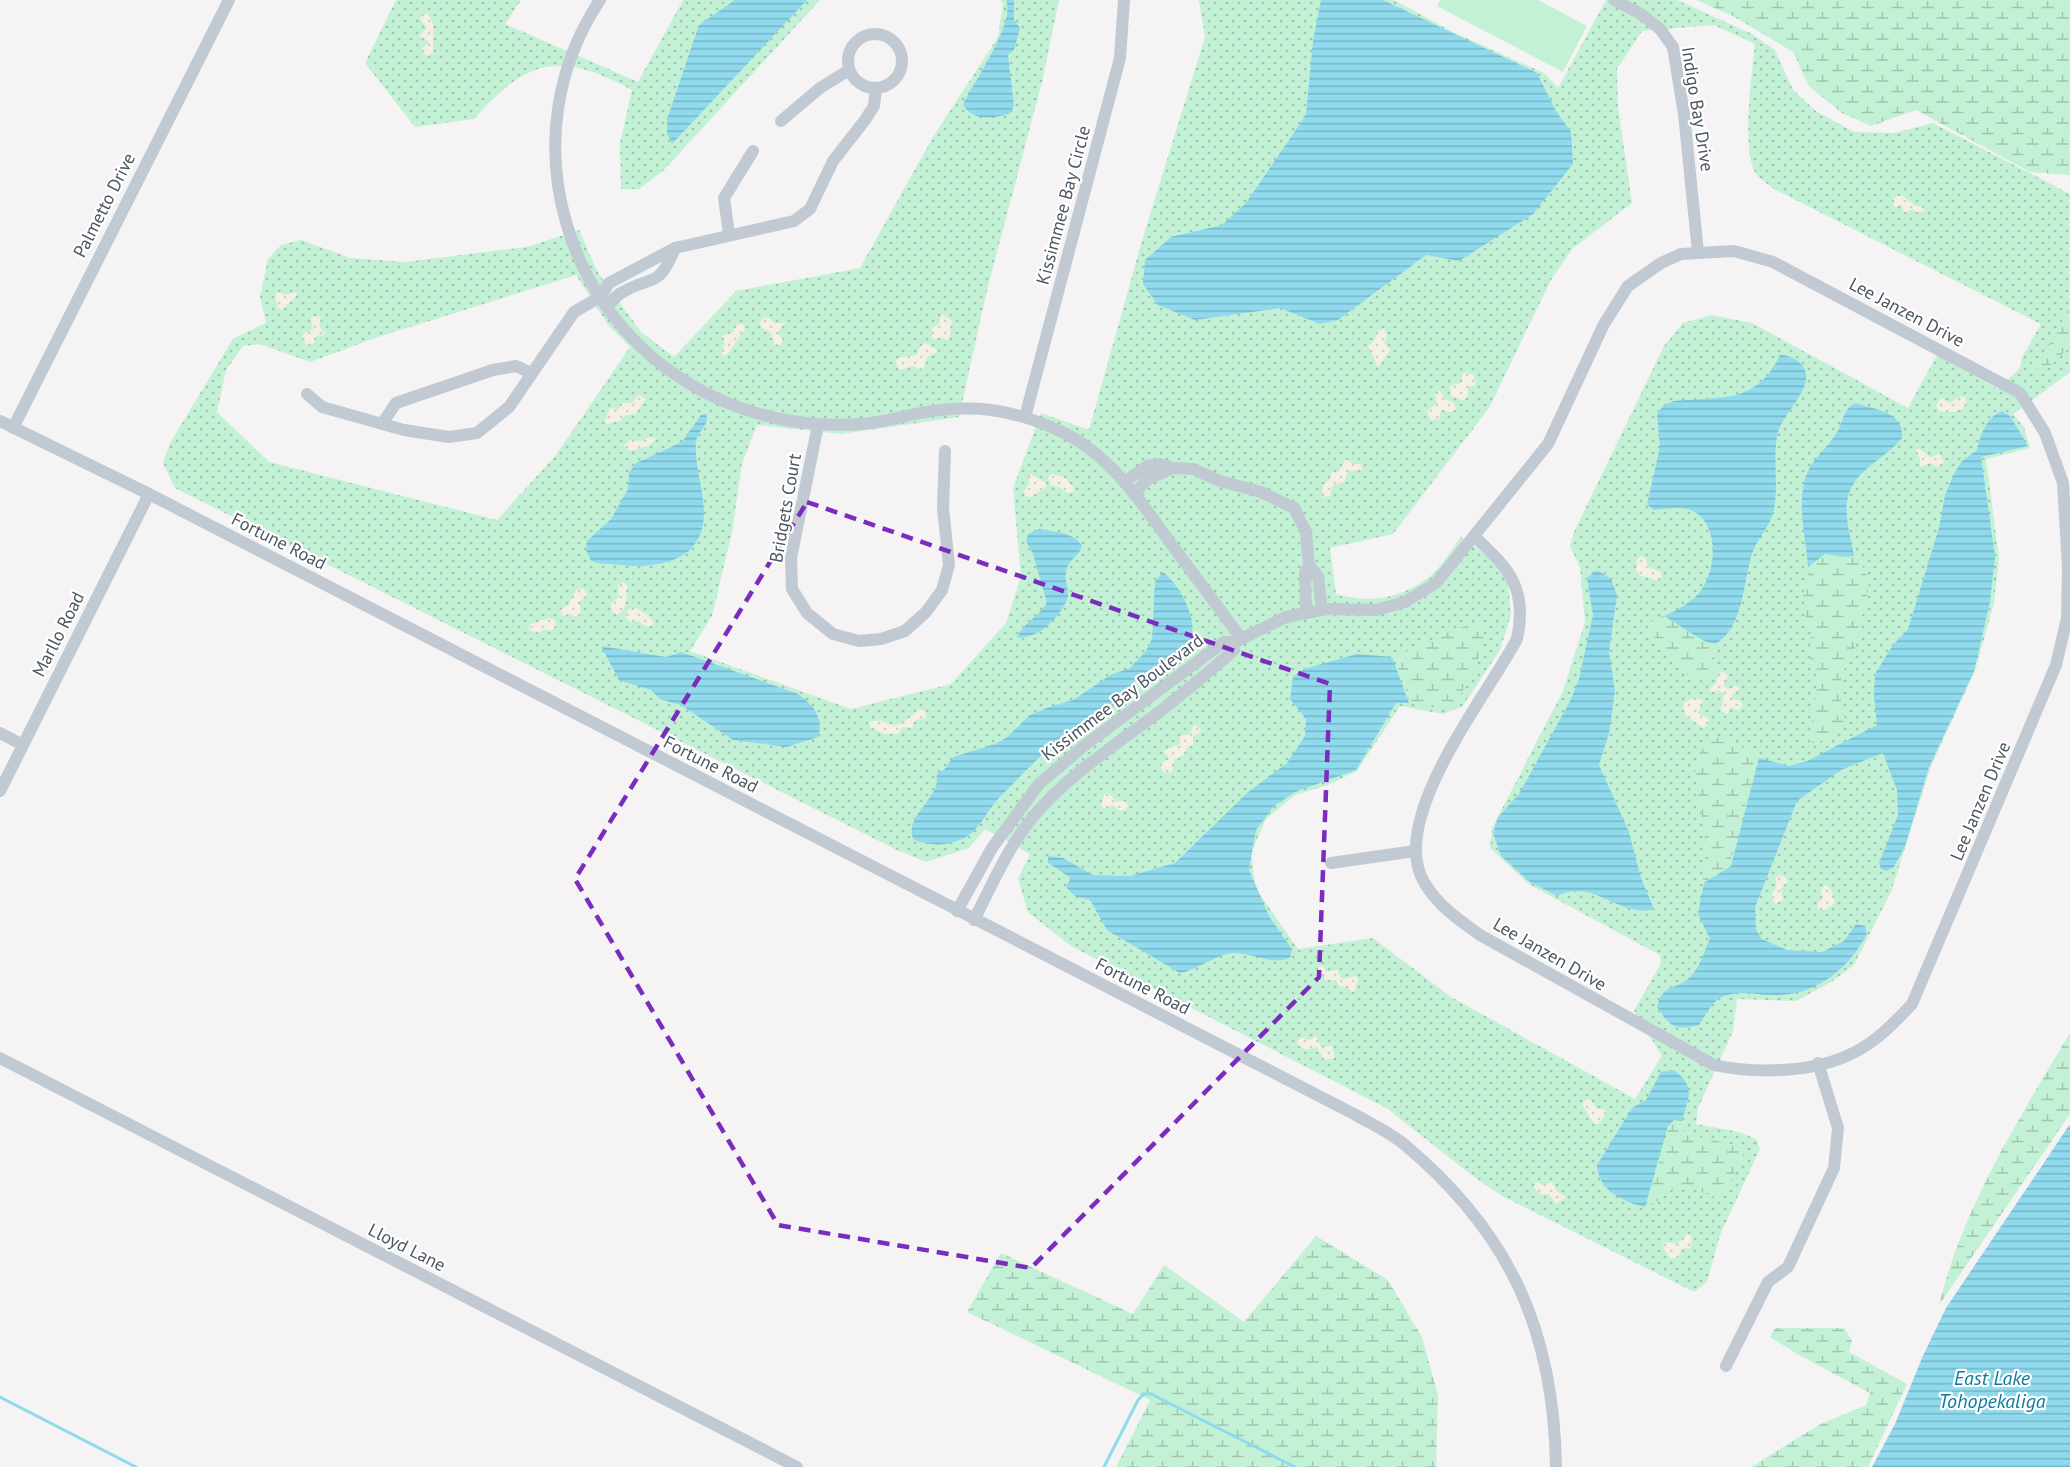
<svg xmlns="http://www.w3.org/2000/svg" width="2070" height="1467" font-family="'PT Sans',sans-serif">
	<defs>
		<pattern id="grass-dots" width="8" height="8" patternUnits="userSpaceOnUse" patternTransform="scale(1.5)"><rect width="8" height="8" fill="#c3f1d5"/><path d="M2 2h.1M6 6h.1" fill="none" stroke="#a0c6b0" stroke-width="1.8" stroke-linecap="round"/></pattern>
		<pattern id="wetland-marsh" width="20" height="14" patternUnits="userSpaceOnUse" patternTransform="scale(1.5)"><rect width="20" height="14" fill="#c3f1d5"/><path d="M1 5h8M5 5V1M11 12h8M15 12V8" fill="none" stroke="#a0c6b0"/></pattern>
		<pattern id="sand-dots" width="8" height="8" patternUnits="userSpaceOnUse" patternTransform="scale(1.5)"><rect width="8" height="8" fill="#f5f0e5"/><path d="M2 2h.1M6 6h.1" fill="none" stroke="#d4d0c7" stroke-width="1.8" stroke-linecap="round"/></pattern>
		<pattern id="water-rules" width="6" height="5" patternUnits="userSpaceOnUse" patternTransform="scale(1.5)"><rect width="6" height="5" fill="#90daee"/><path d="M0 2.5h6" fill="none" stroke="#78b4c4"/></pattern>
	</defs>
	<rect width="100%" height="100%" fill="#f5f3f3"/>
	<g fill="url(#grass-dots)" fill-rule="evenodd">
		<path d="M396,0H521L505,24L638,82L683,0H820L664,170L639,189H621L620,143L632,90C560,51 528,58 474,119L415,127L365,63Z"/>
		<path d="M1000,0H1059L1042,82L987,290L959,417L841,434L757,425L742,463L732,532L712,616L690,651L851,709L951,684L1006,623L1021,576L1013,488L1041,413L1089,430L1141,244L1205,37L1199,0H1394L1453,32L1544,73L1558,88L1606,0H1677L1752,34L1775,50L1793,90L1816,111L1854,132L1894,133L1933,123L2070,194V372L2013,414L2024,427L2030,448L1986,459L1999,558L1994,603L1975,671L1931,766L1891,892L1854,965L1833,981L1796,1001L1737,999L1733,1031L1698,1108L1696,1124L1739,1132L1756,1139L1760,1149L1720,1235L1707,1282L1694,1292L1502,1196L1470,1174L1388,1109L1071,946L1028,912L1018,879L1030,854L985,829L969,848L926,862L895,849L175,488L163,463L170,443L233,339L266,323L260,297L268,259L281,245L301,240L350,258L405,262L527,247L579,230L597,271L641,332L674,357L736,291L860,268L933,137L998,37L1003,3ZM1714,25L1755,44C1752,72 1741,151 1756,174C1760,179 1768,184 1774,189L2041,324L2022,357L2020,368L1998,389L1937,355L1908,408L1752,323L1712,315L1683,323L1664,346L1574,532L1570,546L1580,567L1585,622L1563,691L1492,828L1490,848L1530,885L1660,955L1661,963L1634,1011L1662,1056L1635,1099L1451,997L1373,938L1298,949L1256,889L1251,853L1266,819L1295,795L1328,785L1357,771L1400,706L1443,714L1462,707L1500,650L1511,615L1508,582L1486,555L1461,537C1451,550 1441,568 1429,577C1400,599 1369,604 1336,594L1330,548L1393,534L1489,408L1551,280L1572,249L1632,203L1618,107L1617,69L1642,31ZM576,275L608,325L630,347L556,455L497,520L269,462L217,412L226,370L243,346L260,344L310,362L378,337Z"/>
	</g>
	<g fill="url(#wetland-marsh)">
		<path d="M1696,0H2070V175L2030,172L1916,110L1871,126L1842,113L1809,86L1793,52L1733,16Z"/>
		<path d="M2070,302V347L2047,368L2036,372L2037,363L2060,328Z"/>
		<path d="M1825,553L1845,557L1854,556L1865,570L1869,584L1855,648L1841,676V702L1845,720L1834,736L1813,744L1809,739L1818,678L1810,658L1811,632L1805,615L1803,595L1809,569Z"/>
		<path d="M1663,616L1704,641L1719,643L1714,660L1716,668L1705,681C1681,679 1666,650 1651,633L1653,620Z"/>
		<path d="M1475,624L1482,626C1490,645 1463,699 1446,710L1411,703L1394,657L1458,628Z"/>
		<path d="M1719,737L1732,740L1759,758L1729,866L1703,882L1706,846L1694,764L1708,740Z"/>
		<path d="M2070,1033V1114L1939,1305C1963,1207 2019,1118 2070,1033Z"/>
		<path d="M1675,1121L1682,1122L1684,1132L1691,1135L1743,1147V1157L1721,1199C1708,1196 1696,1188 1683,1186C1672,1184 1661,1204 1646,1207L1669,1127Z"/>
		<path d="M1316,1236L1388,1280L1422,1337L1438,1395L1436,1467H1116L1150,1400L967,1312L1001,1253L1133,1314L1164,1265L1244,1322Z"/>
		<path d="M1775,1328H1844L1852,1340L1849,1352L1907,1384L1868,1467H1751L1819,1425L1866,1405L1870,1393L1797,1354L1770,1337Z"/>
	</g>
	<g fill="url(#sand-dots)">
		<path d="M423,14H428L433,24V52L427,56L421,50L429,42L419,36L427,28L420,19Z"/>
		<path d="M1901,195L1916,206L1923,207L1924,211L1917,213L1913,209L1904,213L1902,205L1894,207L1893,198Z"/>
		<path d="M278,292L285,295L295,292L297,295L282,310L278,308L275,297Z"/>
		<path d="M942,314L952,321L949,340L942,338L932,339V328L939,324Z"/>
		<path d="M314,316L319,317L321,321L319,326L325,334L316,336L314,343L307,346L302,338L304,333L313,330L311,319Z"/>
		<path d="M763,318H769L774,323H785L777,333L783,339L781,345H775L771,333L762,328L760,323Z"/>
		<path d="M737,324H743L745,330C738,337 730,353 725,356L721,354L725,344L722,336L733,332Z"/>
		<path d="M1384,329L1387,335L1384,343L1390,350L1378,367L1368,346L1375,340L1377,331Z"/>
		<path d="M925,343L936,349L937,352L927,357L923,370L912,366L900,370L897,367L896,361L899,358L917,355L920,346Z"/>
		<path d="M1463,373L1473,374L1476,385L1468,387V396L1463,400L1451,396L1450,386L1461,383Z"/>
		<path d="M1439,390L1445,399L1454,403L1456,410L1450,412L1441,410L1439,419L1431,420L1427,411L1437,404L1435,395Z"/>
		<path d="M638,395L646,399L635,414L625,415L620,421L607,424L605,421L610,408L618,410L622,403H632Z"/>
		<path d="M1959,397H1965L1967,403C1959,416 1952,410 1939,412L1936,405L1941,398L1950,403Z"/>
		<path d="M650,437L656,438L650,445L631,451L624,446L630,440L642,441Z"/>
		<path d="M1918,448L1930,457L1940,454L1944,462L1938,467L1930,463L1920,467V458L1916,452Z"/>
		<path d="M1346,459L1352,464H1361L1363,470L1348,471L1344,482L1332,486L1330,496L1322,497L1323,485L1329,480L1332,472L1339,471Z"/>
		<path d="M1031,474L1046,483L1045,488L1031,497L1025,496L1024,491L1029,484L1028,477Z"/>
		<path d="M1051,474L1064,477L1073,487V492L1067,493L1061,488L1051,485L1048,478Z"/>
		<path d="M1641,556L1645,558L1649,568L1660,571L1662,577L1657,580L1641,576L1636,570L1637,559Z"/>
		<path d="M623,582L627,585C626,596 629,610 616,615L612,611L611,604L619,597L618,585Z"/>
		<path d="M584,588L587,596L579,602L581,612L578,617L570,614L563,616L560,610L569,604L577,589Z"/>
		<path d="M636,608L650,617L654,624C648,628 644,626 639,621L630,622L625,616L629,609Z"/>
		<path d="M549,618L555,620L556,626L551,631L545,629L538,633L529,630V625Z"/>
		<path d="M1725,672L1728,676L1723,685L1728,689L1736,686L1739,688L1730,698L1741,701L1742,707L1738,710L1730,707L1728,714L1721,711L1724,694L1719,690L1712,692L1709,690L1717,682L1719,673Z"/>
		<path d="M1694,698L1703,700L1698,713L1709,719L1708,725L1703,728L1686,716L1683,710L1684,703Z"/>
		<path d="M918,709L925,711L926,718L915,720L912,728L903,727L898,734H884L870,727L869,722C890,715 890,740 918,709Z"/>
		<path d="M1194,725L1201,729L1200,733L1193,736V745L1187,748L1184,755L1174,760L1172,772L1164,773L1160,765L1169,758L1163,751L1180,744V736L1190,734Z"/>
		<path d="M1105,793H1109L1116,802L1126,801L1128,806L1125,810L1120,811L1113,805L1104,809L1101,804Z"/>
		<path d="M1783,875L1788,881L1781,889L1783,900L1775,904L1771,896L1776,888V877Z"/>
		<path d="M1825,885L1831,889L1835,903L1824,910L1818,909V903L1822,899L1821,891Z"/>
		<path d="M1323,966L1326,972L1337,970L1342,979L1355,976L1358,978L1355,991L1352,992L1347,987L1339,986L1336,980L1326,981L1324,976L1318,972V967Z"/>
		<path d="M1316,1036L1321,1047L1332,1046L1335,1058L1324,1060L1317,1047L1306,1050L1297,1045L1298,1040L1302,1037L1309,1040Z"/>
		<path d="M1590,1099L1597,1109H1603L1607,1112L1599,1124H1594L1582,1104L1585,1100Z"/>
		<path d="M1536,1182L1543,1185L1552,1182L1557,1192L1567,1197L1556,1204L1549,1194L1541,1195L1533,1187Z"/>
		<path d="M1687,1234L1691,1235V1248L1681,1249L1678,1258H1670L1663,1247L1664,1242L1678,1244Z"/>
	</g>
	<path fill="#c3f1d5" d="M1440,0H1538L1587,26L1563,72L1437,6Z"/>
	<g fill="url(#water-rules)">
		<path d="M735,0H807L672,144L667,133V119L699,25Z"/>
		<path d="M1006,0H1014V20L1020,28L1014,50L1008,55L1014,106L1009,114C992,118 974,122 963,105C974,81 1016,23 1006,0Z"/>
		<path d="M1321,0H1383L1537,73L1556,111L1571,132L1573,164L1533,214L1459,261L1426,255L1338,320L1320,324L1280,308L1195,320L1158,305L1143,284L1145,260L1171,237L1222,225L1246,203L1306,115L1313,41Z"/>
		<path d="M1780,355C1791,355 1805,362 1806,375C1807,395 1784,412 1778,432C1772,456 1779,484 1774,509C1771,526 1757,538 1752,554C1743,581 1744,628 1715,644L1704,641L1664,616C1676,611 1690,603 1699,593C1716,572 1720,528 1695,512C1683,505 1666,509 1654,510L1647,504L1660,447L1657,414L1664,405L1674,401C1722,396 1756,405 1780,355Z"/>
		<path d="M1855,403C1875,410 1904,411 1902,438C1893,449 1881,457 1870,466C1836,493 1847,518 1854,556L1845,557L1825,554L1808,567C1806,535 1794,497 1810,467C1817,455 1829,446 1836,434C1843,424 1842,410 1855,403Z"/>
		<path d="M2002,411L2010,416L2028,446L1981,457L1995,556L1990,602L1974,671L1929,767L1905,846L1894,867L1887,871L1881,869L1879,863L1898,815L1897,790L1883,753L1841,770L1797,801L1755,907L1756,929L1762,939L1787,950L1822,952L1844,941L1856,924L1865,926L1867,933C1851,967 1817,995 1777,995C1756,996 1739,988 1718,999C1711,1004 1704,1018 1699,1025C1675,1031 1671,1027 1657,1007C1664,981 1676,992 1690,977C1700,968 1704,951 1710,939L1698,914L1704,883L1731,866L1759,758L1789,766L1807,761L1877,725L1874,695L1875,674L1893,645L1908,629L1939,528L1945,495L1955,472L1962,461L1977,450C1980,435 1987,417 2002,411Z"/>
		<path d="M706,414C710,427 697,430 696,442C694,464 703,488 704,510C705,560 663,568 623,565C611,564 603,565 591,561L586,550L587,541L611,519L628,489L629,473L636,463L682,442L701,415Z"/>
		<path d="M1039,529C1054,532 1074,532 1082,546C1079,556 1070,559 1067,568C1063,577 1069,587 1068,596C1064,614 1037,641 1017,637C1023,624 1039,616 1047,603L1033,554L1026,541L1028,534Z"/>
		<path d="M1597,570L1611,579L1617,595L1609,652L1615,691L1609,733L1599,765L1629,832L1641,878L1653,907L1651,910C1615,915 1593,878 1557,896L1530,882L1501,856L1493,833L1498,817L1519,794L1570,701L1579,679L1593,615L1587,578Z"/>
		<path d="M1163,572C1178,583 1198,618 1191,636C1183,658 1159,663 1142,675C1134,680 1129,691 1120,697C1108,707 1094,713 1082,722C1051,744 1024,772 998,799C986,812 981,828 966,837C950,846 929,847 913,839C906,819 929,805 936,786C938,781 935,778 938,772L944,770L953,757L995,744L1006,738L1030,715L1052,706L1073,700L1112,674L1129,669L1146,651L1152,639L1155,582Z"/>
		<path d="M601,646L666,657L681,652L798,694C814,706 824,717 818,737L787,747L733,740L681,705L660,699L651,690L619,680Z"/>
		<path d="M1357,654L1392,657L1409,703H1396L1356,770L1295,792L1274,806L1256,830L1249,870L1270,918L1292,949L1290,958C1271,965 1253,953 1234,953C1218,953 1198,970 1180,973L1107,930L1090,900L1075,896L1066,887L1071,878L1048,863V856L1063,858L1093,875L1130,876L1175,863L1247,793L1287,763L1305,736L1306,719L1290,699L1293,677L1304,669Z"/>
		<path d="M1674,1070C1696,1087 1689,1097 1682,1121L1674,1120L1668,1126L1645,1207C1623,1202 1598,1190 1597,1165L1632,1108L1646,1100L1661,1072Z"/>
		<path d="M2070,1124V1467H1872L1895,1424L1922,1358L1946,1308Z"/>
	</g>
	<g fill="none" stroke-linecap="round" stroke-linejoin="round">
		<g stroke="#90daee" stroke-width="3">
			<path d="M0,1397L136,1467"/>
			<path d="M1104,1467L1138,1400L1144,1394H1151L1295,1467"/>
		</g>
		<g stroke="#c1cad2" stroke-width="12">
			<path d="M600,0C556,66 544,146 566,222C603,353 727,434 861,424C880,423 897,418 915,414C970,403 1010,408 1060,431C1110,454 1141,502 1172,545C1195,576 1218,607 1241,638"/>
			<path d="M1614,0L1641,14L1660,29L1673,47L1684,114L1698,252"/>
			<circle cx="875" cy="61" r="27"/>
			<path d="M781,121L820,88L849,70"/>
			<path d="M729,234L724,198L753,151"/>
			<path d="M607,306C612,302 616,296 621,293C653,274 658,290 675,248"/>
			<path d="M307,394L322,407L404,430L449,437L477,433L509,407L574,312L600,297L609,283L675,248L794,221L810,209L833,161L865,120L874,106L876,88"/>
			<path d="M1025,417L1120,58L1124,0"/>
			<path d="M0,421L149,494L1354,1114C1371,1124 1390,1132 1405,1145C1510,1233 1554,1331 1556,1467"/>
			<path d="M382,424L396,403L493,370L516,366L531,373"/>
			<path d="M818,425L791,558L792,589L807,613L833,634L859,641L881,639L905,631L926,612L942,590L949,565L943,508L945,451"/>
			<path d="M13,428L229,0"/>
			<path d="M1124,482L1147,466L1160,464L1173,468L1193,469L1220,481L1261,492L1294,508L1306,532L1309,565L1305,573L1306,613"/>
			<path d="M1134,494L1148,479L1173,468"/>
			<path d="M1309,565L1318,576L1322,610"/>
			<path d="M0,733L23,745"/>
			<path d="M0,791L149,494"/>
			<path d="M1331,863L1415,851"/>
			<path d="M957,911L992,848L1039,784L1085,745L1224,642H1235L1286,617L1326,609L1376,610L1405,602L1436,583L1548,444L1604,324L1628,286L1661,263L1681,254L1734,251L1773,262L2020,393L2045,433L2063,483L2068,568L2067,618L2056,665L1912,1004C1895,1022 1877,1041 1855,1052C1816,1073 1756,1074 1714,1065L1480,935C1459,920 1438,906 1424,882C1387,819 1487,696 1517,639C1528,588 1509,569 1474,536"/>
			<path d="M974,920C992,885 1008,847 1033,817C1067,776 1113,747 1155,715C1182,695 1207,673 1233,651L1235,642"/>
			<path d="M0,1058L797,1467"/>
			<path d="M1726,1366L1768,1282L1788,1267L1834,1168L1838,1128L1818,1063"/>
		</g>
	</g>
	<path fill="none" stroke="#7b2cbf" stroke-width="4.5" stroke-dasharray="12 8" stroke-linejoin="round" d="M807,502L1330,684L1319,977L1031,1268L778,1225L575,879Z"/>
	<g text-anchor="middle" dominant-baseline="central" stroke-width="4.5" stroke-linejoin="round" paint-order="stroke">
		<g font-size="18" fill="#4a5661" stroke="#fff">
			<text transform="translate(1698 109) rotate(81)">Indigo Bay Drive</text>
			<text transform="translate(104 205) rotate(-63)">Palmetto Drive</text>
			<text transform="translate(1063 205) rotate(-75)">Kissimmee Bay Circle</text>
			<text transform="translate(1907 312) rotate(28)">Lee Janzen Drive</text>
			<text transform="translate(785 508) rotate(-80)">Bridgets Court</text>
			<text transform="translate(279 541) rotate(27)">Fortune Road</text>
			<text transform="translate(58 634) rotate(-63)">Marllo Road</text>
			<text transform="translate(1122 697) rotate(-37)">Kissimmee Bay Boulevard</text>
			<text transform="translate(711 764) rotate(27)">Fortune Road</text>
			<text transform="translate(1980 801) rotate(-67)">Lee Janzen Drive</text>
			<text transform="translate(1550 954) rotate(30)">Lee Janzen Drive</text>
			<text transform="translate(1143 986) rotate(27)">Fortune Road</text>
			<text transform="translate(407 1247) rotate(27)">Lloyd Lane</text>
		</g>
		<g font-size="20" font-style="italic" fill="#0c7c9b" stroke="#fff">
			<text x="1992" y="1378">East Lake<tspan x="1992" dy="23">Tohopekaliga</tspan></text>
		</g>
	</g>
</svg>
